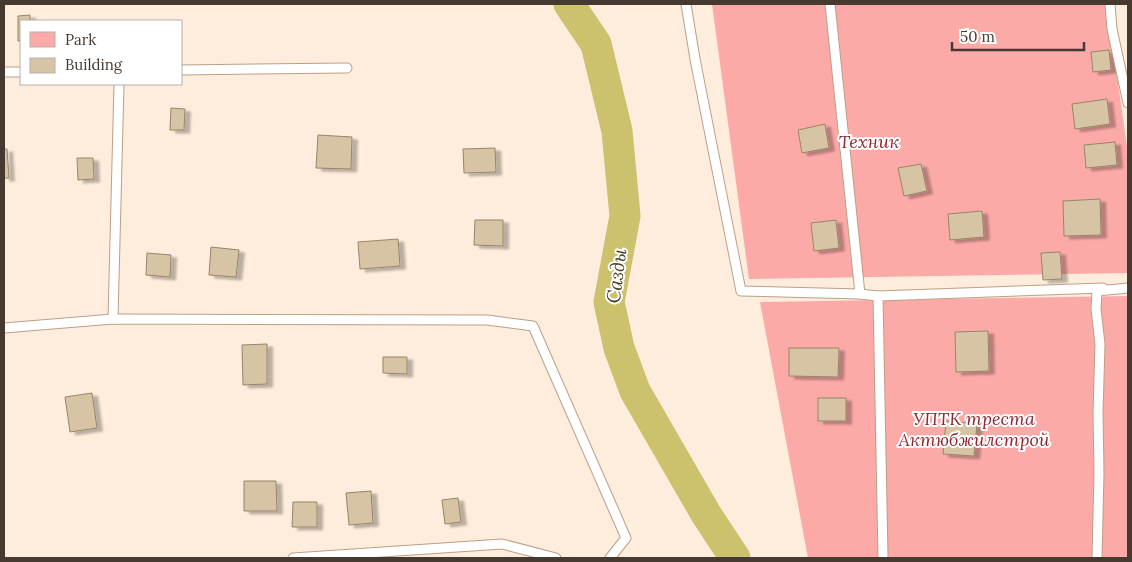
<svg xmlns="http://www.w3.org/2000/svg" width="1132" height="562" font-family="Lora,serif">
	<defs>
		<filter id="shadow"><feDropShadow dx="5.5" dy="3" stdDeviation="1" flood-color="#0004"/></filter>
	</defs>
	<rect width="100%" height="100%" fill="#feecdc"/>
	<g fill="#fcaaa7">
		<path d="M712,4H1107L1128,154V273L749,279Z"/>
		<path d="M1128,296V558H808L760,302Z"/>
	</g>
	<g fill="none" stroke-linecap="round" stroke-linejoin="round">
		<path stroke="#ccc16d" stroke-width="31" d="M569,4L596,44L617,131L625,216L609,302L619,348L635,391L706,514L735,558"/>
	</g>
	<g fill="#d7c4a4" stroke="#968567" filter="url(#shadow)">
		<path d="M30,15V21H21V41H18V16Z"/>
		<path d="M1109,50L1111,70L1093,72L1091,52Z"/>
		<path d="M1107,99L1110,124L1075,129L1072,104Z"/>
		<path d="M171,108L185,109L184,130H170Z"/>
		<path d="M825,124L829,148L802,153L798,130Z"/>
		<path d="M318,135L352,137L351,169L316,168Z"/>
		<path d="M1115,142L1117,165L1086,168L1084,145Z"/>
		<path d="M495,148L496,172L464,173L463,149Z"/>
		<path d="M4,149H7L9,178H4Z"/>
		<path d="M77,158H93L94,179L78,180Z"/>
		<path d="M921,164L927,191L904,196L898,168Z"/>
		<path d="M1100,199L1101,235L1064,236L1063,201Z"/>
		<path d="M982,211L984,237L950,240L948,214Z"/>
		<path d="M475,220H503V246L474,245Z"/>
		<path d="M836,220L839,248L814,251L811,223Z"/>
		<path d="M398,239L400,266L360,269L358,242Z"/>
		<path d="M211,247L239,250L236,277L209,275Z"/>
		<path d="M1060,252L1062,279L1043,280L1041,253Z"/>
		<path d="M147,253L171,255L170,277L146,275Z"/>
		<path d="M988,331L989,371L956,372L955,332Z"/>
		<path d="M267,344V384L243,385L242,345Z"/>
		<path d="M789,348H839L838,377L789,376Z"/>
		<path d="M383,357H407V374L383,373Z"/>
		<path d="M92,393L97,428L70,432L65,397Z"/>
		<rect x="818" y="398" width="28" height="23"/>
		<path d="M946,421L977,424L974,456L943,454Z"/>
		<path d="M244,481H276L277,511H244Z"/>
		<path d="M371,491L373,523L349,525L346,493Z"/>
		<path d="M458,498L461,522L445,524L442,500Z"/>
		<path d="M293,502H317V527H292Z"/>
	</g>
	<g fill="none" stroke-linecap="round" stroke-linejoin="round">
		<g stroke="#bc9f87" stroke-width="11">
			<g id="lane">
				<path d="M686,4L695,59L741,291L860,294L830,4"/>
				<path d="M1110,4L1112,29L1128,103"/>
				<path d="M181,70L347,68"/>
				<path d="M4,72H21"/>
				<path d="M860,294L878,296L1103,288"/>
				<path d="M878,296L883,558"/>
				<path d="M113,319L119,84"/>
				<path d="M4,328L113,319L487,320L533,326L626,538L610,558"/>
				<path d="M293,558L502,544L556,558"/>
				<path d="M1097,558L1099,473L1098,412L1100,344L1096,309L1097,291L1128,288"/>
			</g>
		</g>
		<use href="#lane" stroke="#fff" stroke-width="9"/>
	</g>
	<g text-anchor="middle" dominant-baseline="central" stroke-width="4" stroke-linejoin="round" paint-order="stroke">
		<g font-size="18" font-style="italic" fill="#8e272e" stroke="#fff">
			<text x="869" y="141">Техник</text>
			<text x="974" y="418">УПТК треста<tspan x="974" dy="21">Актюбжилстрой</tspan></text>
		</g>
		<g font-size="19" font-style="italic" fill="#45401b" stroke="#fff">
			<text transform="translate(616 276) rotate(-83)">Сазды</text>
		</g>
	</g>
	<rect width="1132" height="562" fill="none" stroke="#463a30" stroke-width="10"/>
	<rect x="20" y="20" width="162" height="65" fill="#ffffff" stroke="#b5b0ac"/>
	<rect x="30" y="32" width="25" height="15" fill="#fcaaa7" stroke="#b5b0ac"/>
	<text x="65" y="45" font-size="15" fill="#463a30">Park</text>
	<rect x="30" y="58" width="25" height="15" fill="#d7c4a4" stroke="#b5b0ac"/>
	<text x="65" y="70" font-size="15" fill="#463a30">Building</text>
	<path d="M952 42v8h132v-8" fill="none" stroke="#463a30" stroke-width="2.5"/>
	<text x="960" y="42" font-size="15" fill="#463a30" stroke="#ffffff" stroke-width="4" paint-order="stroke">50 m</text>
</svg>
